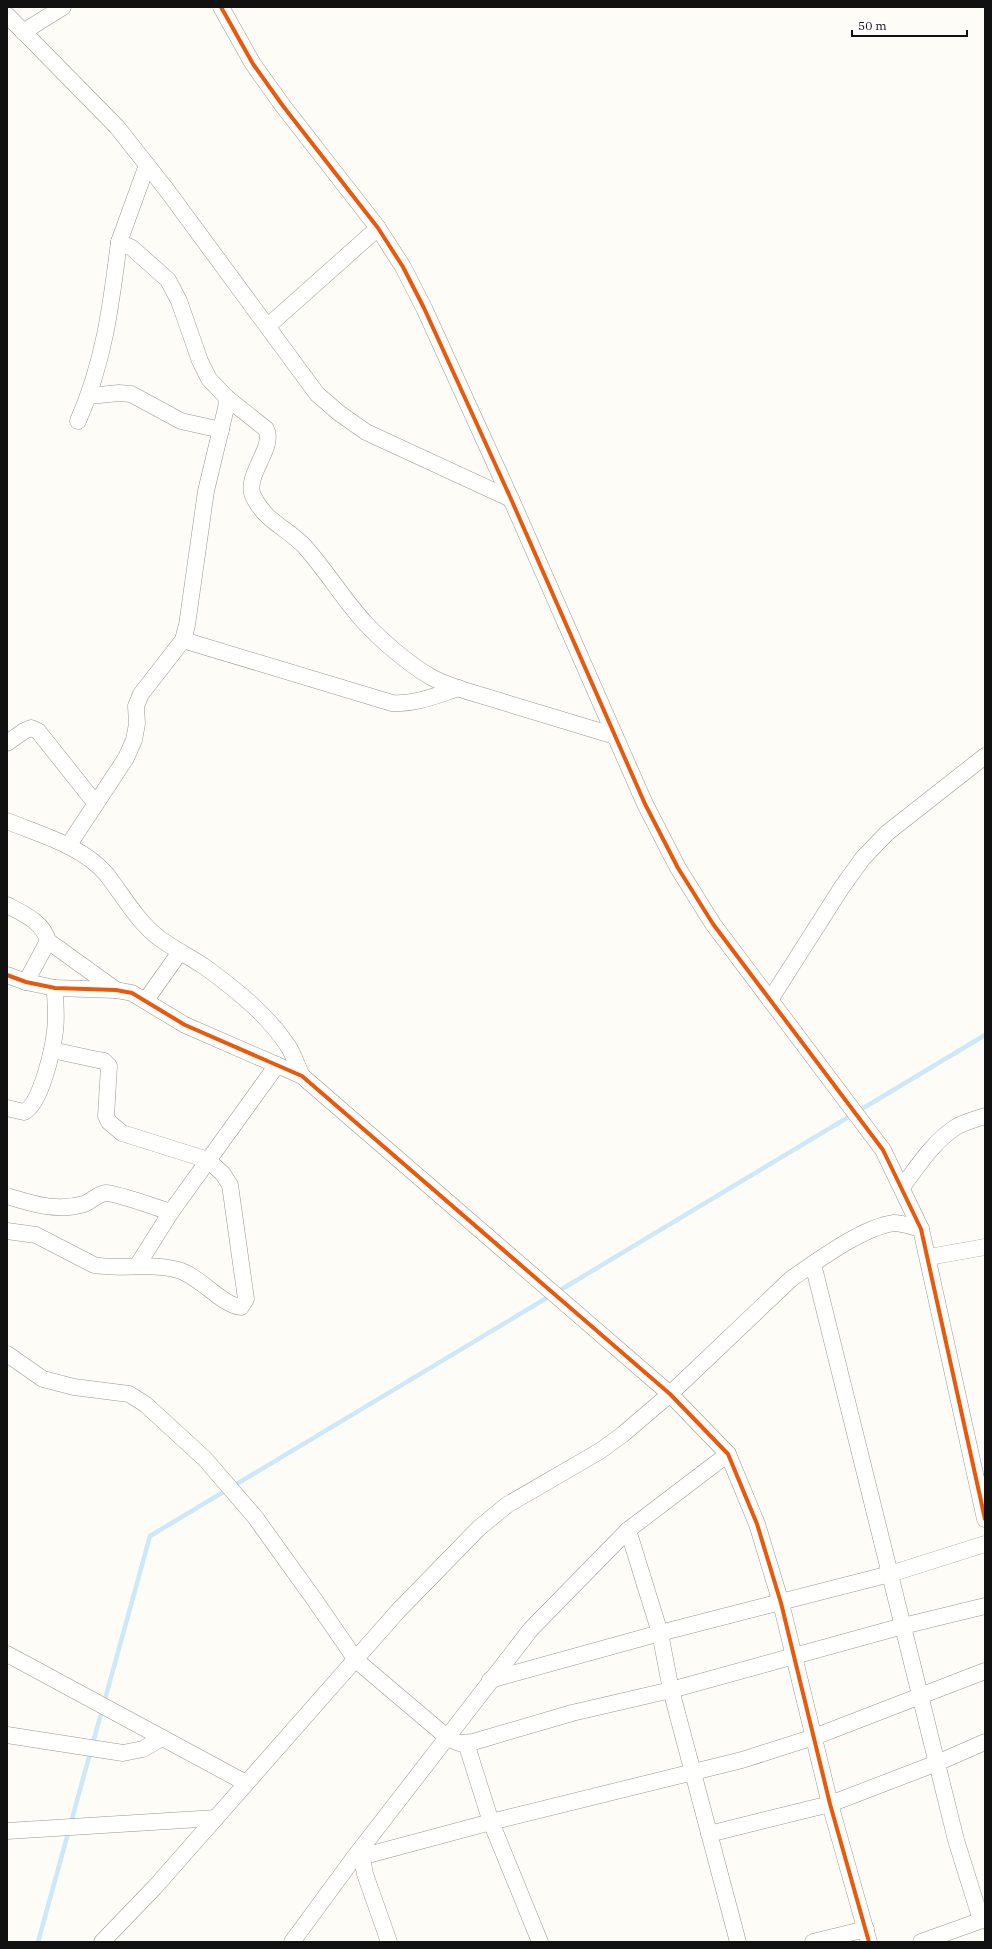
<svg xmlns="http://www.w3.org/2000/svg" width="992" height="1949" font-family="'IBM Plex Serif',serif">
	<rect width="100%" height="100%" fill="#fdfcf7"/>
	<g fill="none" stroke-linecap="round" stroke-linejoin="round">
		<g stroke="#cde8f7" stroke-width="4.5">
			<path d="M557,1292L985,1035"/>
			<path d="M38,1942L150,1536L550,1296"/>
		</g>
		<g stroke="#979795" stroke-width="17">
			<g id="minor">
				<path d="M221,7L253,64L283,106L378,228L403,267L424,308L511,499L645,804L678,868L713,924L883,1150L921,1229L985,1519"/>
				<path d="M7,15L117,127L166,189L317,394L339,413L366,432L511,499"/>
				<path d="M23,32L63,7"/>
				<path d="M147,165L119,242L132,248L168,280L179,301L200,361L209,379L227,398L266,429C276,448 242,477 254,498C267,523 288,528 306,548C327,572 344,600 366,624C383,642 410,665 431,677C453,689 479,694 503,702C540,713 578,725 615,736"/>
				<path d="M268,326L378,228"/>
				<path d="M89,396L119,393L131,394L181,421L221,430"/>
				<path d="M78,421C104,362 111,306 119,242"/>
				<path d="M183,640L392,703C415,705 437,695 459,688"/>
				<path d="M7,743L24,731L31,728L38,731L96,804"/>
				<path d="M7,821C41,835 83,846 107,875C124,897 137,921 159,938C174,949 190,957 205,967C235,989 267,1014 288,1046C294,1055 297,1066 302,1076"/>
				<path d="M68,846L126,758L134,740L137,724L136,706L141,694L183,640L187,625L206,491L226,408L227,398"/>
				<path d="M7,905C24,914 43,922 48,941L116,990"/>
				<path d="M7,975L26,982L55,988L116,990L132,993L185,1025L302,1076L670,1394L728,1454L757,1524L781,1603L830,1804L869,1942"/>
				<path d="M26,982L48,941"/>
				<path d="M146,1000L180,952"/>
				<path d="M770,1000L842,887L863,858L887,833L985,756"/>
				<path d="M7,1108L24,1112C41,1104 53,1049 55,1031C57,1017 55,1002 55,988"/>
				<path d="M902,1187C918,1166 933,1142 956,1127C964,1122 976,1119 985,1116"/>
				<path d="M7,1196C33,1204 57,1212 84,1204C92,1201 97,1194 106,1193C117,1193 157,1208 171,1212"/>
				<path d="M7,1231L36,1235L94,1265C121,1270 150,1262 178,1270C200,1276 221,1305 241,1307L246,1299L230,1185L223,1174L208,1160L122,1133L109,1122L106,1116L109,1066L104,1061L98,1060L52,1050"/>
				<path d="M929,1257L985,1247"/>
				<path d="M813,1264L956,1840L981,1920"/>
				<path d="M137,1266L171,1212L277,1065"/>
				<path d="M7,1354L43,1379L74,1387L129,1394L145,1404L205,1459L255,1517L314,1599L356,1660L448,1738L459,1743L473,1742L572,1713L671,1690L903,1626L985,1606"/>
				<path d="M628,1530L660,1633L671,1690L738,1942"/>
				<path d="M7,1654L246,1783"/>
				<path d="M490,1680L660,1633L890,1574L985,1544"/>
				<path d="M7,1735L123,1753L143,1749L162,1738"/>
				<path d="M466,1743L491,1822L540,1942"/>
				<path d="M7,1831L216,1818"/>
				<path d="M709,1834L830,1804L937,1763L985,1742"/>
				<path d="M362,1858L365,1874L389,1942"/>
				<path d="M353,1859L491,1822L742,1760L814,1737L985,1671"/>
				<path d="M102,1942L155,1887L398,1611L479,1528L507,1505L600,1451L622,1435L670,1394L791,1279C817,1261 863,1227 894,1223C902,1223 913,1227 921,1229"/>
				<path d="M292,1942L353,1859L531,1629L628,1530L728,1454"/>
				<path d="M813,1942L866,1929"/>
				<path d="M921,1942L985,1919"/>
			</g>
		</g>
		<use href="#minor" stroke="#fffffe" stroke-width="16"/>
		<g stroke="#fff" stroke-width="6">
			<g id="cycleway">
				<path d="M221,7L253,64L283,106L378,228L403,267L424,308L511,499L645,804L678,868L713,924L883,1150L921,1229L985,1519"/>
				<path d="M7,975L26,982L55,988L116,990L132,993L185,1025L302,1076L670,1394L728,1454L757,1524L781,1603L830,1804L869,1942"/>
			</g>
		</g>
		<use href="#cycleway" stroke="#e8590c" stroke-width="4"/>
	</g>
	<rect width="992" height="1949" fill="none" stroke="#111111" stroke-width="16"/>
	<path d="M852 30v6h115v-6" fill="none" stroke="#111111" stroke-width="2"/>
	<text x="858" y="30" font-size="12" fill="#111111" stroke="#ffffff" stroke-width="3" paint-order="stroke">50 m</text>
</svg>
